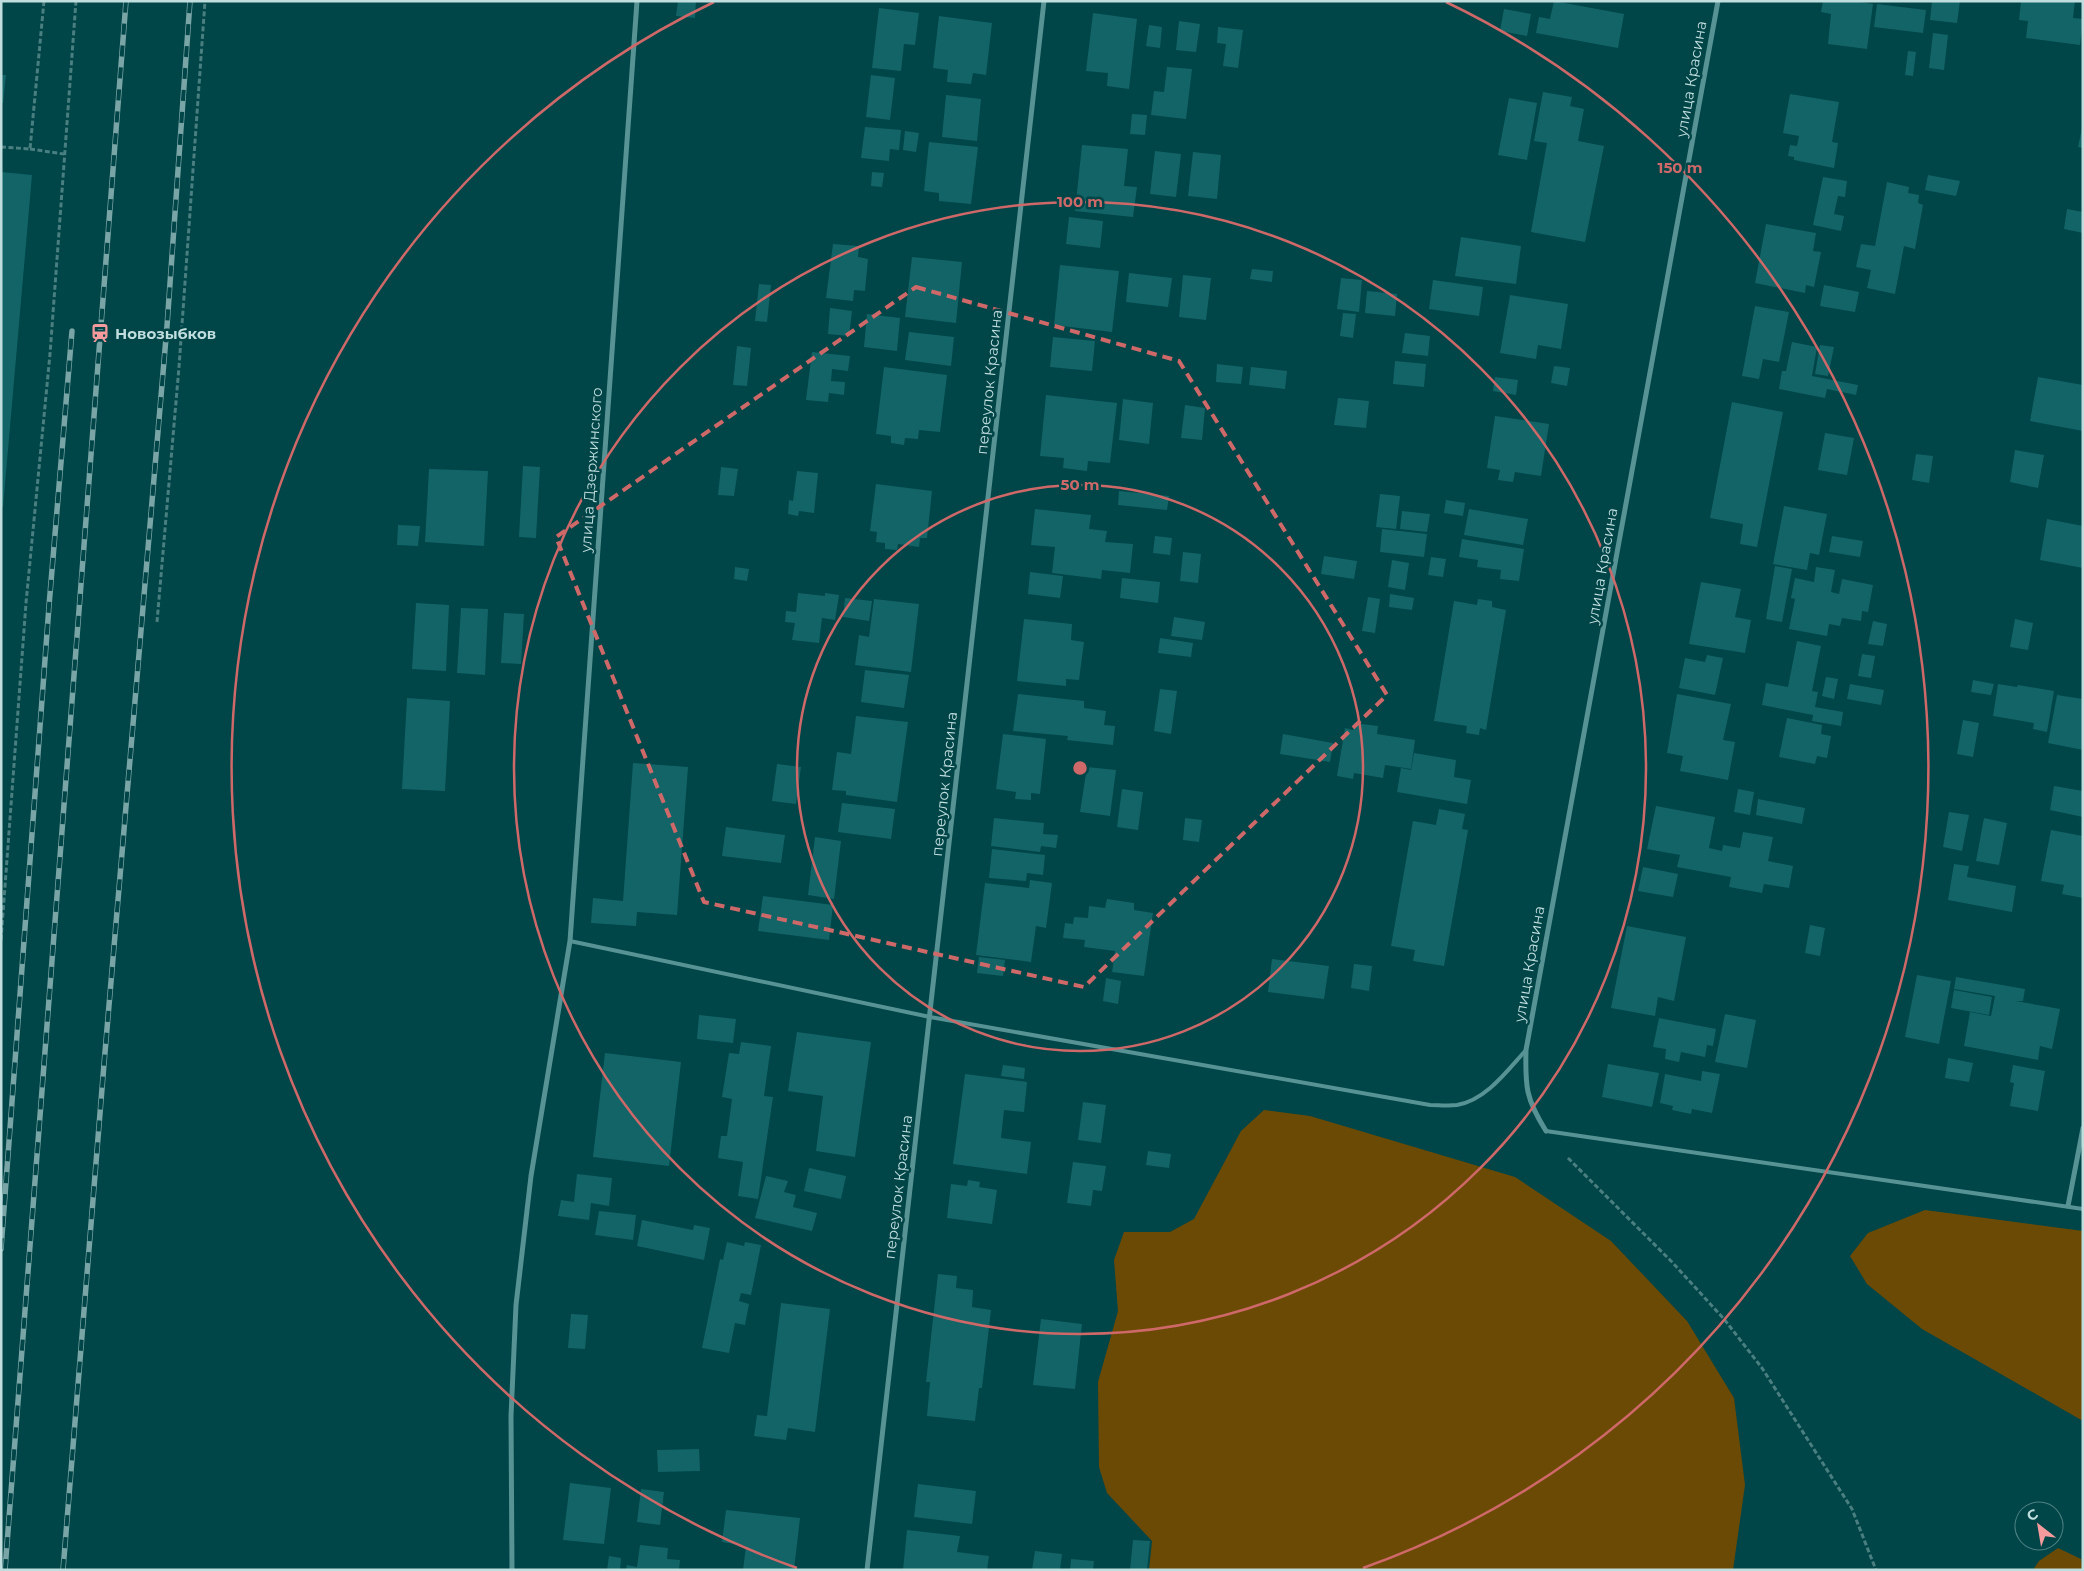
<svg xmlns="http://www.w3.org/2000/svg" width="2084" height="1571" font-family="Montserrat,sans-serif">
	<rect width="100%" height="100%" fill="#004547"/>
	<g fill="#6b4a06">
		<path d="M1264,1110L1310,1116L1515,1177L1611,1241L1687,1321L1734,1398L1745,1485L1733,1570H1149L1152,1541L1107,1493L1099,1467L1098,1382L1118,1311L1114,1260L1124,1232H1170L1194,1219L1241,1131Z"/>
		<path d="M1925,1210L2083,1231V1421L1922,1329L1867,1284L1850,1256L1868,1233Z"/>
		<path d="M2058,1548L2081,1559L2083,1570H2033L2039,1561Z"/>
	</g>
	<g fill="#126467">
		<path d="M678,1H696L695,18L676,16Z"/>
		<path d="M1554,1L1624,14L1618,48L1536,33L1539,17L1550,19Z"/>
		<path d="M1823,1H1855L1873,4L1867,49L1828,44L1831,14L1821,12Z"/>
		<path d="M1932,1H1960L1957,23L1930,20Z"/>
		<path d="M2021,1H2075L2073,18L2083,19L2080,45L2026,38L2028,21L2019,20Z"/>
		<path d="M1877,4L1926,10L1923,33L1874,27Z"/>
		<path d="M879,8L919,13L915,45L904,44L901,71L872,68Z"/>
		<path d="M1504,9L1531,14L1527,36L1500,31Z"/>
		<path d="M1093,13L1137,19L1129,89L1107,86L1108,73L1086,71Z"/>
		<path d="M939,16L992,23L986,75L973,73L971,84L947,82L948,70L933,68Z"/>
		<path d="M1179,21L1200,24L1196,52L1176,50Z"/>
		<path d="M1149,25L1162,27L1160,48L1146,46Z"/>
		<path d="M1218,27L1243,30L1238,68L1223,66L1226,44L1217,43Z"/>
		<path d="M1933,33L1948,35L1944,70L1929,68Z"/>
		<path d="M1908,51L1916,52L1913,76L1905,75Z"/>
		<path d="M1167,67L1192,69L1186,119L1151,115L1154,91L1164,92Z"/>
		<path d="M1,75H6L3,103H1Z"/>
		<path d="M871,75L895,78L890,120L866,117Z"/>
		<path d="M1543,92L1572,97L1570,106L1584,109L1578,141L1604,146L1585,242L1531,232L1547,143L1534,141Z"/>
		<path d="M1790,94L1839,102L1832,142L1838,143L1834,168L1794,160V157L1788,156L1790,145L1797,146L1799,136L1783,133Z"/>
		<path d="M946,95L981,99L977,141L942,137Z"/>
		<path d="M1509,98L1537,103L1527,160L1498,155Z"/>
		<path d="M1132,114L1147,115L1145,135L1130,134Z"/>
		<path d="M865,127L901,130L899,150L890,149L889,161L861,158Z"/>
		<path d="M2082,128H2083V148L2078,147Z"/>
		<path d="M905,131L919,133L916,152L903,150Z"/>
		<path d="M929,142L978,147L971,204L939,201V193L924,191Z"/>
		<path d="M1082,145L1128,149L1124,186L1137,187L1133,217L1075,211Z"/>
		<path d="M1155,151L1181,154L1176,197L1150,194Z"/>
		<path d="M1193,152L1221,155L1217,199L1188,196Z"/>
		<path d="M1,172L32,175L3,507H1Z"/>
		<path d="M872,172L884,173L882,187L871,186Z"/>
		<path d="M1928,175L1960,181L1956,196L1925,190Z"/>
		<path d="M1823,177L1847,181L1845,197L1838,196L1834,214L1844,216L1841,231L1813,225Z"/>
		<path d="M1887,182L1909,187L1908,193L1919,195L1918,203L1923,205L1915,249L1904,246L1895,294L1867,288L1871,270L1856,267L1861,244L1875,246Z"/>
		<path d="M2067,209L2083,212V233L2064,229Z"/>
		<path d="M1069,217L1103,221L1100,248L1066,244Z"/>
		<path d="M1766,224L1816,233L1813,251L1821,252L1814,287L1806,285L1805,293L1755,283Z"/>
		<path d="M1461,237L1521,246L1516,284L1455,276Z"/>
		<path d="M833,244L859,246L858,257L868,259L865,291L854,290L853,301L826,298Z"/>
		<path d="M912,257L962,262L956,323L905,317Z"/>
		<path d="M1060,265L1119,271L1112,332L1054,325Z"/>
		<path d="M1252,269L1273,271L1272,282L1250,279Z"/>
		<path d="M1129,273L1172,278L1168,307L1126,302Z"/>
		<path d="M1183,275L1211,278L1206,320L1179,317Z"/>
		<path d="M1341,278L1362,280L1359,312L1337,309Z"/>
		<path d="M1433,280L1483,287L1479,316L1429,309Z"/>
		<path d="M759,284L771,285L767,322L755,321Z"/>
		<path d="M1824,285L1859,292L1855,312L1820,306Z"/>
		<path d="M1367,291L1397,294L1395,316L1365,313Z"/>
		<path d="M1510,295L1568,304L1561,349L1538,345L1536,359L1500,353Z"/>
		<path d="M1755,306L1789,312L1779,362L1763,359L1759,379L1742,376Z"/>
		<path d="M830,308L852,311L849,336L828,334Z"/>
		<path d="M1343,313L1356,314L1353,338L1340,336Z"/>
		<path d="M867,314L900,318L897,351L864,347Z"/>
		<path d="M909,332L954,337L951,366L905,360Z"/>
		<path d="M1405,333L1430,336L1428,356L1402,353Z"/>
		<path d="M1053,337L1095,341L1092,371L1050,367Z"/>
		<path d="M1792,342L1817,347L1812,376L1858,385L1856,395L1827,389L1825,398L1779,389L1782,371H1786Z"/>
		<path d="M1820,345L1834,347L1828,376L1815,374Z"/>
		<path d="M737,346L751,348L747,386L733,385Z"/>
		<path d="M812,352L850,356L848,371L832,369L831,381L845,382L844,395L829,393L828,402L806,400Z"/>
		<path d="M1395,361L1426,364L1424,387L1393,384Z"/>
		<path d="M1217,364L1243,367L1241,384L1216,382Z"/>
		<path d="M1554,366L1570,368L1567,386L1551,383Z"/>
		<path d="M884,367L947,375L940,432L919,430L918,439L905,438L904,445L891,443V436L876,434Z"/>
		<path d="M1251,367L1287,371L1285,389L1249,385Z"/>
		<path d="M1495,377L1518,380L1516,395L1493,391Z"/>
		<path d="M2038,377L2083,385V431L2030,421Z"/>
		<path d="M1046,395L1117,403L1110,463L1088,461L1087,471L1063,468L1064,458L1040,456Z"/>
		<path d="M1338,398L1369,401L1366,428L1334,425Z"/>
		<path d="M1123,399L1153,403L1149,444L1119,440Z"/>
		<path d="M1732,402L1783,412L1757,547L1740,544L1743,524L1710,518Z"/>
		<path d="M1185,405L1205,408L1202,440L1181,438Z"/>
		<path d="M1495,416L1549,424L1541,476L1515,472L1513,482L1498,480L1500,470L1487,468Z"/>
		<path d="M1825,433L1854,438L1847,475L1818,470Z"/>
		<path d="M2015,450L2044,455L2038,488L2010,482Z"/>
		<path d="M1916,454L1933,456L1929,483L1912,480Z"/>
		<path d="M523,466L540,467L536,538L519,537Z"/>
		<path d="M721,467L738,469L734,496L718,495Z"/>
		<path d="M429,469L488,471L484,546L425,542Z"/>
		<path d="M797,471L818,473L814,513L799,511L798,516L788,514L789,500L793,501Z"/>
		<path d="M876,484L932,491L927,538H920L919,547L898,544L897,550L885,549V543L876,542L877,532L870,531Z"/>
		<path d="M1119,491L1169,496L1167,510L1118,505Z"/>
		<path d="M1380,494L1400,496L1396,529L1376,527Z"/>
		<path d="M1446,500L1465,503L1463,516L1444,513Z"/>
		<path d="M1784,506L1827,514L1819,555L1810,553L1807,570L1773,564Z"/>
		<path d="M1035,509L1091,515L1089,529L1107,531L1105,542L1133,544L1130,573L1102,570L1101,579L1052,573L1055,547L1031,545Z"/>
		<path d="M1469,509L1528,519L1523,545L1464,535Z"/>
		<path d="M1402,511L1430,514L1427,532L1400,529Z"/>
		<path d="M2047,519L2083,526V568L2040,560Z"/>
		<path d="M398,525L420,526L418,546L397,545Z"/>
		<path d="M1382,529L1427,534L1424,557L1380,552Z"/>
		<path d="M1155,536L1172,538L1170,555L1153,553Z"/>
		<path d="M1832,536L1863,541L1860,557L1829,552Z"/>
		<path d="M1462,539L1524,549L1519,581L1500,579L1501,570L1477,567L1478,560L1459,557Z"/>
		<path d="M1183,552L1201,554L1198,583L1180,581Z"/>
		<path d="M1324,556L1357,561L1354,579L1321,574Z"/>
		<path d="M1431,557L1446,559L1443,577L1428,575Z"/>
		<path d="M1392,560L1409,563L1405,590L1388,587Z"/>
		<path d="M1775,566L1792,569L1782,622L1766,619Z"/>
		<path d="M735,567L749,569L747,581L734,579Z"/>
		<path d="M1816,567L1835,570L1831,592L1839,594L1842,579L1873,585L1868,612L1862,611L1861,621L1842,618L1840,626L1829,624L1827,636L1789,629L1795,599L1791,598L1795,578L1814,582Z"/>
		<path d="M1030,572L1063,576L1060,598L1028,594Z"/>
		<path d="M1122,578L1160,582L1158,603L1120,598Z"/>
		<path d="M1701,582L1741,589L1735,617L1751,620L1745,653L1689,644Z"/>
		<path d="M798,593L825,596V593L839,595L835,620L822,618L819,643L792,640L795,623L785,622L786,611L796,612Z"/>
		<path d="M1390,594L1414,598L1412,610L1389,607Z"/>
		<path d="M1368,597L1380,599L1375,633L1362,631Z"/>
		<path d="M845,598L872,601L869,621L843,617Z"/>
		<path d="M874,599L919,604L911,672L855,665L859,635L869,637Z"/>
		<path d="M1478,599L1492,601V607L1506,610L1486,730L1480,728L1479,735L1466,733L1467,726L1434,721L1454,601L1477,605Z"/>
		<path d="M416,603L449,605L446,671L412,669Z"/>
		<path d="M461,608L488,609L485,675L457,673Z"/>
		<path d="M504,613L524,614L521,664L501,663Z"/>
		<path d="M1174,617L1205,622L1202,640L1171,636Z"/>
		<path d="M1024,619L1072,624L1071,640L1084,642L1079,680L1066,679V686L1017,681Z"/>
		<path d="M2015,619L2033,623L2028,650L2010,647Z"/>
		<path d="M1873,621L1887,624L1883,646L1868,644Z"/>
		<path d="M1160,638L1193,643L1191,657L1158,653Z"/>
		<path d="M1797,641L1821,646L1812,691L1818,692L1815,707L1843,712L1841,726L1812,721L1813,715L1762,705L1766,683L1788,687Z"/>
		<path d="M1862,654L1875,656L1871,678L1858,676Z"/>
		<path d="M1707,655L1723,658L1715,695L1679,688L1685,658L1705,662Z"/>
		<path d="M865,670L909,675L904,708L861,702Z"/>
		<path d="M1826,677L1838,679L1834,699L1822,696Z"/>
		<path d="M1973,680L1994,684L1991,695L1971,692Z"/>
		<path d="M1850,684L1884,690L1881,705L1847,699Z"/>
		<path d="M1998,684L2017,687L2018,685L2054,691L2047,732L2033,729L2034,723L1993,716Z"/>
		<path d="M1160,689L1177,691L1171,734L1154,731Z"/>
		<path d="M1018,694L1084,701V708L1106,711L1104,725L1115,726L1113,745L1067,740L1068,736L1013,731Z"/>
		<path d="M1677,694L1731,704L1723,740L1735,742L1728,780L1680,771L1683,756L1667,753Z"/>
		<path d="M2057,695L2083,699V750L2048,743Z"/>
		<path d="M407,698L450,701L445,791L402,789Z"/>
		<path d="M856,716L908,722L897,802L846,795V791L832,790L837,752L851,754Z"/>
		<path d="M1787,718L1822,725L1821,734L1831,736L1827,758L1817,756L1815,764L1779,757Z"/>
		<path d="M1963,720L1979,723L1973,757L1957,754Z"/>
		<path d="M1354,723L1378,726L1377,734L1415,740L1411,769L1385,765L1383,778L1354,773L1353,779L1337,776L1345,728L1353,730Z"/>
		<path d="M1003,734L1046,739L1040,794L1031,793V800L1015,799L1016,792L996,789Z"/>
		<path d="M1283,734L1333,743L1330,762L1280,754Z"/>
		<path d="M1414,753L1456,760L1454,777L1471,780L1467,804L1397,792L1401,768L1411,770Z"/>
		<path d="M633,763L688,767L677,915L637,912L636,926L591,923L593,898L623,901Z"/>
		<path d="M777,764L801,767L796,804L772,801Z"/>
		<path d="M1087,767L1116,770L1110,816L1080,812Z"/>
		<path d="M2054,786L2083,791V817L2050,810Z"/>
		<path d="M1122,789L1143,792L1138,830L1117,827Z"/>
		<path d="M1738,789L1754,792L1750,815L1734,812Z"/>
		<path d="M1758,799L1805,808L1802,824L1756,815Z"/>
		<path d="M842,803L895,809L891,839L838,832Z"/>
		<path d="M1656,806L1715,817L1709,848L1722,851L1723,845L1740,848L1743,832L1773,837L1768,861L1793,866L1789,888L1764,884L1762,893L1729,887L1731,877L1677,867L1680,855L1647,849Z"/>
		<path d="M1439,809L1465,814L1462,829L1468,830L1444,966L1413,961L1415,950L1391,946L1413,821L1436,825Z"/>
		<path d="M1949,812L1969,815L1962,851L1943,847Z"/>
		<path d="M994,818L1044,823L1043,834L1058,835L1056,848L1041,846L1040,852L991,846Z"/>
		<path d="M1185,818L1202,820L1199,842L1183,840Z"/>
		<path d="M1984,818L2007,823L1999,865L1976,861Z"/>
		<path d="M726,827L785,835L781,863L722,856Z"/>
		<path d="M2051,830L2083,836V898L2062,894L2064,885L2041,881Z"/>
		<path d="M815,837L841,841L834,899L808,895Z"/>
		<path d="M992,849L1045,855L1043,875L1027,873L1026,881L989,878Z"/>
		<path d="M1954,864L1969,866L1967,877L2016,886L2012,912L1948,900Z"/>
		<path d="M1643,867L1678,874L1673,897L1638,891Z"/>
		<path d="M1030,880L1052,883L1046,928L1036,926L1031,962L976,955L985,883L1029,888Z"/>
		<path d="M763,896L833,905L829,940L758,931Z"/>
		<path d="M1107,899L1134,903V910L1153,913L1144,976L1112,972L1115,951L1084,947L1085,940L1063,938L1065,923L1073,924L1074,917L1088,918L1089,906L1105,908Z"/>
		<path d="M1810,925L1825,928L1820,956L1805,953Z"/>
		<path d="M1627,926L1686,937L1674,1001L1658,997L1655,1016L1611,1008Z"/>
		<path d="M979,957L1005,960L1003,976L977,973Z"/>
		<path d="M1272,959L1329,966L1324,999L1268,992Z"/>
		<path d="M1354,964L1372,966L1369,991L1351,988Z"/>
		<path d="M1917,975L1951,981L1939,1044L1905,1037Z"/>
		<path d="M1956,977L2025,989L2023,1001H2016L2060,1009L2052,1049L2040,1046L2038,1060L1964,1046L1970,1012L1991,1016L1995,996L1954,989Z"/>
		<path d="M1106,978L1121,981L1118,1004L1103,1001Z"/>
		<path d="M1954,990L1992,997L1989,1015L1951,1008Z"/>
		<path d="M1725,1014L1756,1020L1747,1068L1715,1062Z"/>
		<path d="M699,1015L736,1019L733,1043L697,1039Z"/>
		<path d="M1659,1018L1716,1029L1713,1046L1707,1045L1705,1057L1681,1052L1679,1062L1665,1059L1666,1049L1653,1047Z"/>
		<path d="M797,1032L871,1042L855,1157L816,1151L823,1096L788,1091Z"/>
		<path d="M741,1042L771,1046L764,1096L773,1097L758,1199L738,1196L743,1162L718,1158L721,1136H727L732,1099L722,1097L729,1053L739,1054Z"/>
		<path d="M605,1053L681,1062L669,1166L593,1157Z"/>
		<path d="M1948,1058L1973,1063L1969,1082L1945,1078Z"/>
		<path d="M1608,1064L1659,1073L1652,1107L1602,1097Z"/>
		<path d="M1003,1065L1025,1068L1024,1079L1001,1076Z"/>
		<path d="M2013,1065L2045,1071L2038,1111L2010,1106L2014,1083L2010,1082Z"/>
		<path d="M1702,1071L1720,1074L1712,1113L1692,1109L1691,1114L1672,1110L1673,1106L1660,1103L1665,1074L1701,1081Z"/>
		<path d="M965,1074L1027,1082L1024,1112L1004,1110L1001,1138L1031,1142L1027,1174L953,1164Z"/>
		<path d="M1083,1102L1106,1105L1101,1143L1078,1140Z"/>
		<path d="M1148,1151L1171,1154L1169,1168L1146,1165Z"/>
		<path d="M1073,1162L1106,1166L1102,1191L1093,1190L1091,1206L1067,1203Z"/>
		<path d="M809,1168L846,1176L841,1199L804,1191Z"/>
		<path d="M577,1174L612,1178L609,1206L591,1203L589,1220L558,1216L561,1200L574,1202Z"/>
		<path d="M766,1176L788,1181L784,1192L796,1195L793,1207L817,1213L812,1231L755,1218Z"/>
		<path d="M968,1180L980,1182L979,1187L997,1190L992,1224L947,1218L951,1184L967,1186Z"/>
		<path d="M599,1211L636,1215L633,1240L595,1235Z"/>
		<path d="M642,1220L693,1230L694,1225L710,1228L704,1260L637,1246Z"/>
		<path d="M727,1242L744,1246L745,1242L761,1245L751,1295L741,1293L739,1301L749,1304L745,1325L735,1323L729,1353L702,1348L720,1259L723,1260Z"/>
		<path d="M938,1274L957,1276L956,1288L973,1290L972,1307L991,1310L982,1388H979L975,1421L927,1416L930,1382H926Z"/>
		<path d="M781,1303L830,1309L815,1432L788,1428L786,1440L754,1436L757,1415L767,1416Z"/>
		<path d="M571,1314L588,1315L585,1349L568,1348Z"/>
		<path d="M1041,1319L1082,1324L1075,1389L1033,1385Z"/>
		<path d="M699,1449L700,1471L658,1472L657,1450Z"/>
		<path d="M570,1483L611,1488L604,1544L563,1540Z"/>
		<path d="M918,1484L976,1491L972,1524L914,1517Z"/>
		<path d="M641,1489L664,1492L660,1525L637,1522Z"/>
		<path d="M726,1510L800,1518L794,1570H743L746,1546L722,1542Z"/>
		<path d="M907,1530L960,1536L957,1552L989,1556L987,1570H903Z"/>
		<path d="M1133,1540L1150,1541L1147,1570H1130Z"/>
		<path d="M640,1545L668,1548L667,1559L680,1560L679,1570H626L627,1565L637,1567Z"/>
		<path d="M1035,1551L1062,1554L1060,1570H1032Z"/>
		<path d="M609,1556L621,1558L620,1570H607Z"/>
		<path d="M1071,1559L1094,1561L1093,1570H1070Z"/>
	</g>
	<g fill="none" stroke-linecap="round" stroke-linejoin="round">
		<g stroke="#4a7f81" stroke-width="3" stroke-dasharray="5 2.5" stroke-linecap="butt">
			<path d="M1,147L30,149L44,1"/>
			<path d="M30,149L64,154"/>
			<path d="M157,622L179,367L205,1"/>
			<path d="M1,940L26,603L50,354L76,1"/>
			<path d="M1568,1158L1672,1262L1724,1319L1762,1368L1852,1509L1876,1570"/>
		</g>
		<g stroke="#579294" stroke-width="4">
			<path d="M570,941L930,1017L1430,1105C1438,1105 1448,1106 1457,1105C1486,1100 1507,1071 1526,1050"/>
			<path d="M1546,1131L2083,1209"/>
		</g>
		<g stroke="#579294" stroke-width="5">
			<path d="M1546,1131C1526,1099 1525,1087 1526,1050L1718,1"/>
			<path d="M2068,1206L2083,1128"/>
			<path d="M512,1570L511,1416L516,1305L531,1176L570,941L637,1"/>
			<path d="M867,1570L1044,1"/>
		</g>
		<g stroke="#79a5a7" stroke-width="5.5">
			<g id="rail">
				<path d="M1,1249L49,606L72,331"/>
				<path d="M5,1570L126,1"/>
				<path d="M63,1570L104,1064L167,326L190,1"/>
			</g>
		</g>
		<use href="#rail" stroke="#004547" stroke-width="4" stroke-dasharray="11" stroke-linecap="butt"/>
	</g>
	<path fill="none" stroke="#cf6868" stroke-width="4" stroke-dasharray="10 6" stroke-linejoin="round" d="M916,287L1179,361L1387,695L1084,987L704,902L556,537Z"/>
	<g fill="none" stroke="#cf6868" stroke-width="2.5">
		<circle cx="1080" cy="768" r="283"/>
		<circle cx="1080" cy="768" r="566"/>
		<path d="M797 1568A849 849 0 0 1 714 2M1446 2A849 849 0 0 1 1363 1568"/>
	</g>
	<defs>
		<g id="station-bare" transform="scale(1.5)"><path d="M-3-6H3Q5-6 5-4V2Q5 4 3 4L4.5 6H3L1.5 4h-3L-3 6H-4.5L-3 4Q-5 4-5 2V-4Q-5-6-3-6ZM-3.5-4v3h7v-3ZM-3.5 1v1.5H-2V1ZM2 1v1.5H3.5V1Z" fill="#f59b9d" stroke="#004547" stroke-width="2.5" paint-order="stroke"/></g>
	</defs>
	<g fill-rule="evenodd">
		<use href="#station-bare" x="100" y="333"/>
	</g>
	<g text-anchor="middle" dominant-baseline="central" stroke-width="5" stroke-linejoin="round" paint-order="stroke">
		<g font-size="15" fill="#c1dedf" stroke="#004547">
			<text transform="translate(1691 79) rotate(-80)">улица Красина</text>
			<text transform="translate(989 382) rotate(-84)">переулок Красина</text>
			<text transform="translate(591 470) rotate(-86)">улица Дзержинского</text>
			<text transform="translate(1602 566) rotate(-80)">улица Красина</text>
			<text transform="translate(944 784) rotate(-84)">переулок Красина</text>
			<text transform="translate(1529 964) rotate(-80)">улица Красина</text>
			<text transform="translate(898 1187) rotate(-83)">переулок Красина</text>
		</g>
		<g font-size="15" font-weight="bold" fill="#c1dedf" stroke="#004547" text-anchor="start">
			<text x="115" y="333">Новозыбков</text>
		</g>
	</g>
	<circle cx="1080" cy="768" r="8" fill="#cf6868" stroke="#004547" stroke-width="2.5"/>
	<g font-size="15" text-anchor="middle" font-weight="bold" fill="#cf6868" stroke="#004547" stroke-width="5" stroke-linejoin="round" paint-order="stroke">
		<text x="1680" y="173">150 m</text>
		<text x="1080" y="207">100 m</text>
		<text x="1080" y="490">50 m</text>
	</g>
	<rect width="2084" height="1571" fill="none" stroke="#c1dedf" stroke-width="5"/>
	<g transform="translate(2039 1526) rotate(329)"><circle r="24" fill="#004547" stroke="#4d8284"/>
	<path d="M0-4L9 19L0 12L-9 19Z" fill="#f59b9d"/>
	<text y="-8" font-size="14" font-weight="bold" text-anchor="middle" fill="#c1dedf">С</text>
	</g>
</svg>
